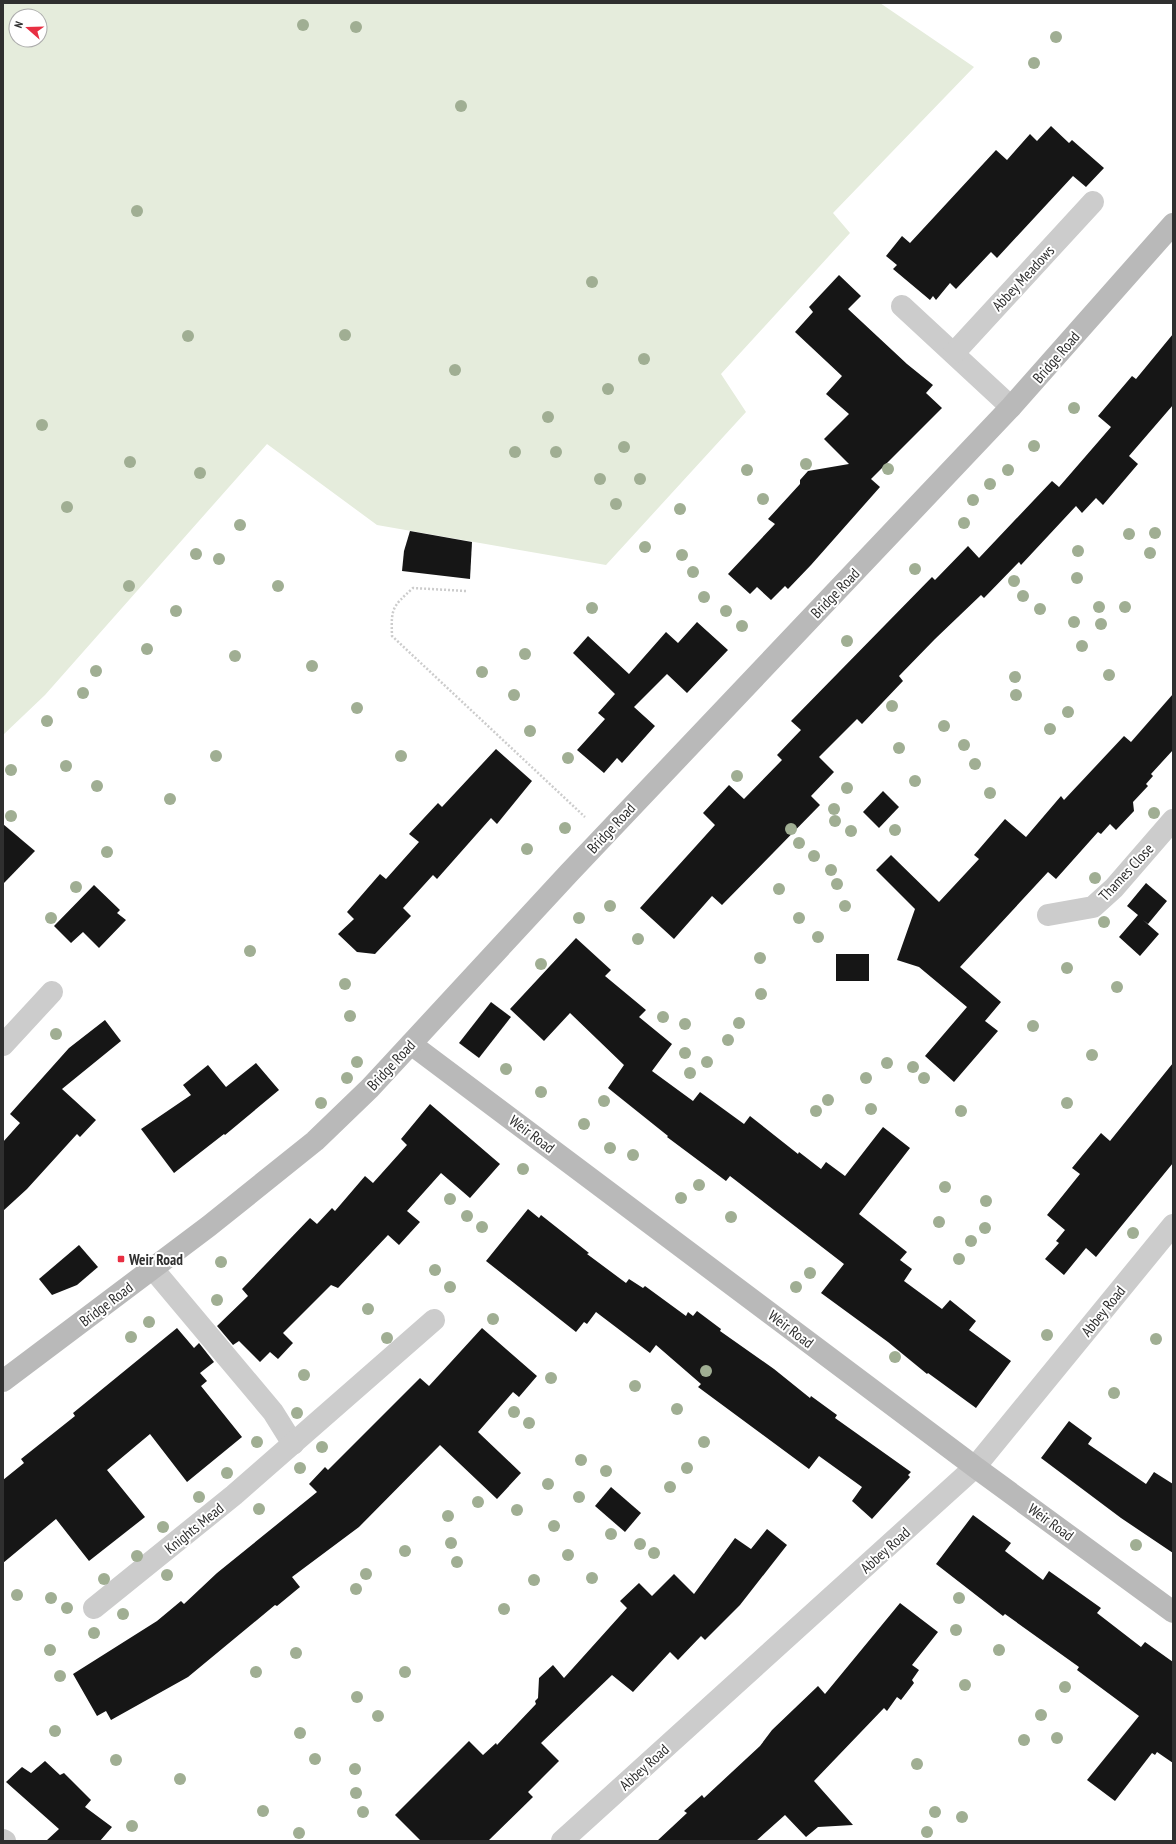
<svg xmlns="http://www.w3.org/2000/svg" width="1176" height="1844" font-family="'PT Sans Narrow',sans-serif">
	<rect width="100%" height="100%" fill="#fff"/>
	<path fill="#e5ecdc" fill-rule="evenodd" d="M3,3H880L974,67L833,213L850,233L721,374L746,412L606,565L377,525L267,444L45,695L3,735ZM16,16H40V40H16Z"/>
	<g fill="#161616">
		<path d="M1051,126L1069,143L1072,140L1104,168L1086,187L1073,176L997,258L991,252L956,289L950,283L936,300L933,296L930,300L893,269L897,265L886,256L902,236L910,243L996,150L1007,160L1030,134L1037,141Z"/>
		<path d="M839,275L861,296L848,309L907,364L933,385L926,393L942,408L871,479L880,487L811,565L788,589L785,586L771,600L757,587L750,594L728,574L775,524L768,519L800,484V480L808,471L849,464L824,439L849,414L826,394L842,376L795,332L813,312L809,307Z"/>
		<path d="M1173,334V405L1129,456L1138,464L1103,505L1096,498L1082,513L1076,506L1021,565L1019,562L984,598L981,595L935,639L899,676L903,681L862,724L857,719L819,757L834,772L811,796L820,805L722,905L712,896L674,939L640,908L715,825L703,813L729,785L744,799L782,760L777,755L801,730L791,721L932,577L935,580L968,546L979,558L1052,481L1059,487L1111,427L1098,416L1132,376L1136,379Z"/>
		<path d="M410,531L472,542L470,579L402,571L404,551Z"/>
		<path d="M697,622L728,650L687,693L667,674L634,707L655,726L622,763L617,758L604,773L577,750L605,719L598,713L615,694L573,653L588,636L629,674L666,632L678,643Z"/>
		<path d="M1173,694V750L1151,774L1153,776L1146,784L1148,786L1133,802L1134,811L1116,830L1110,824L1101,834L1098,832L1056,879L1048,872L960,967L1001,1002L985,1021L998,1031L954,1082L925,1056L967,1007L919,967L897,960L915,909L876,870L891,855L939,902L979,859L974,855L1005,819L1026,837L1061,796L1064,800L1124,736L1131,742Z"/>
		<path d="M496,749L532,781L497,824L491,818L437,879L433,875L403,908L411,916L375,954L357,952L338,934L354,919L347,912L380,874L386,879L419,842L409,834L438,803L442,807Z"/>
		<path d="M883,791L899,807L879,828L863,812Z"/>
		<path d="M3,824L35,851L3,884Z"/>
		<path d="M1146,883L1167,901L1148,924L1143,920L1159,934L1140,956L1119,937L1138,915L1127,906Z"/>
		<path d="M94,885L120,910L117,913L126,920L99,948L83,932L71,943L54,926Z"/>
		<path d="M576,938L611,970L605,976L646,1010L639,1017L672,1044L652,1071L693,1101L700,1092L744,1124L750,1116L798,1154L799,1152L821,1169L826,1162L845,1176L883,1127L910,1148L859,1214L907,1252L900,1260L912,1269L904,1281L942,1309L950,1300L976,1321L969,1330L1011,1361L976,1408L928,1373L927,1374L888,1342L821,1293L844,1264L730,1176L726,1181L667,1137L668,1136L608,1088L624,1065L570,1013L544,1041L510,1009Z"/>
		<rect x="836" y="954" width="33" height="27"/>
		<path d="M491,1002L511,1017L479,1058L459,1043Z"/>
		<path d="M105,1020L121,1041L62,1089L96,1120L80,1137L77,1134L27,1189L3,1211V1142L20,1123L10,1114L69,1048Z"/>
		<path d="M256,1063L279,1090L225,1135L224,1134L174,1173L141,1129L191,1095L183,1085L208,1065L226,1087Z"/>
		<path d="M1173,1063V1163L1096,1257L1086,1248L1064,1275L1045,1259L1059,1243L1056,1241L1065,1230L1047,1215L1080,1174L1072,1168L1101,1133L1110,1141Z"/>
		<path d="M430,1104L500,1164L470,1198L441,1173L407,1211L420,1222L399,1245L388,1235L338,1288L331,1285L283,1333L293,1343L278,1359L270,1352L260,1362L239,1341L233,1345L217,1326L248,1296L242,1289L310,1218L317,1224L332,1208L335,1211L365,1176L373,1183L407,1145L401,1139Z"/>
		<path d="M528,1209L539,1218L541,1215L589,1253L587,1254L626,1283L629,1279L643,1288L645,1286L686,1316L688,1312L693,1316L697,1311L721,1329L720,1331L774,1369L810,1398L811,1396L837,1415L835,1418L911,1472L908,1475L910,1477L872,1519L852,1501L862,1487L819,1456L809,1469L698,1387L701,1384L656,1345L650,1353L596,1312L587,1324L584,1322L576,1332L486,1261Z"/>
		<path d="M79,1245L98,1267L77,1285L52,1295L39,1279Z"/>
		<path d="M177,1328L194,1348L199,1343L214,1362L200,1373L207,1381L201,1386L242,1437L187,1482L150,1434L107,1470L145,1517L89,1561L56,1519L3,1563V1480L24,1463L21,1459L75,1416L73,1413Z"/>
		<path d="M482,1328L537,1376L519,1397L513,1392L478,1432L521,1473L497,1499L440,1445L359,1527L292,1577L300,1587L277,1606L275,1605L188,1677L111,1720L106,1711L97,1716L73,1674L157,1621L181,1601L184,1604L217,1573L317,1492L309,1484L325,1467L328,1470L420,1378L429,1386Z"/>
		<path d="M1069,1421L1092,1438L1088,1444L1146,1484L1154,1472L1173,1484V1553L1121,1518L1041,1458Z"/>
		<path d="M611,1487L641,1513L625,1532L595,1506Z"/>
		<path d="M973,1515L1011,1543L1005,1551L1043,1580L1049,1571L1101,1608L1097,1613L1141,1647L1145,1642L1173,1662V1763L1157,1752L1155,1755L1152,1753L1115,1801L1087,1780L1139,1716L1077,1670L1079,1667L1005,1614L1003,1616L936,1564Z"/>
		<path d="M767,1529L787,1545L740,1605L705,1640L701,1636L678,1660L670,1652L633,1692L612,1675L541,1743L559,1761L528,1792L533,1797L488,1841H421L395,1815L469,1741L483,1755L496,1743L497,1745L536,1704L535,1701L538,1698L539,1678L553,1665L564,1678L627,1608L620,1601L639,1583L652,1596L674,1574L694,1594L735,1538L751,1549Z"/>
		<path d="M900,1603L938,1632L912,1665L919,1670L912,1680L914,1683L901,1700L897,1697L887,1711L884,1708L814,1781L853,1825L818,1827L806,1837L785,1815L756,1841H657L687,1813L684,1811L702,1795L704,1798L760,1746L772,1730L818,1686L825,1694Z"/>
		<path d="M45,1761L60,1775L64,1773L91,1800L85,1807L112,1827L100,1841H46L59,1829L6,1782L22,1767L31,1773Z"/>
	</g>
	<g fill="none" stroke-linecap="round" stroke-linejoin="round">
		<path stroke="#ccc" stroke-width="2.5" stroke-dasharray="2 2" stroke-linecap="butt" d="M466,591L413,588C392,607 391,608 392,636L585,817"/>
		<g stroke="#ccc" stroke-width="22">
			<path d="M902,306L1011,407"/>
			<path d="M954,353L1093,202"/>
			<path d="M1048,915L1093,907L1114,888L1173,820"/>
			<path d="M3,1045L52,992"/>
			<path d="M153,1269L273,1412L293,1444"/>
			<path d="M94,1608L234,1495L434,1320"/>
			<path d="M3,1840L5,1841"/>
			<path d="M562,1841L975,1467L1173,1225"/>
		</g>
		<g stroke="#b9b9b9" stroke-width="22">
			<path d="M411,1044L975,1467L1173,1612"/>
			<path d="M3,1381L209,1226L315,1141L370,1088L569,873L1011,407L1173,224"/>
		</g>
	</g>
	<g fill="#a0ae93">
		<circle cx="303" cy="25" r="6"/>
		<circle cx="356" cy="27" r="6"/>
		<circle cx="1056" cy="37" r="6"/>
		<circle cx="1034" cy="63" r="6"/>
		<circle cx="461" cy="106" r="6"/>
		<circle cx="137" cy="211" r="6"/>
		<circle cx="592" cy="282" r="6"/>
		<circle cx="345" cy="335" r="6"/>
		<circle cx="188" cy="336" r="6"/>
		<circle cx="644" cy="359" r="6"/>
		<circle cx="455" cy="370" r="6"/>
		<circle cx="608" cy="389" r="6"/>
		<circle cx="1074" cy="408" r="6"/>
		<circle cx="548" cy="417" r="6"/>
		<circle cx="42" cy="425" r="6"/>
		<circle cx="1034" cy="446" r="6"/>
		<circle cx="624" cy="447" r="6"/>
		<circle cx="515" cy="452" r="6"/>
		<circle cx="556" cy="452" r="6"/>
		<circle cx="130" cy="462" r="6"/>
		<circle cx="806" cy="464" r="6"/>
		<circle cx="888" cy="469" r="6"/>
		<circle cx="747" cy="470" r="6"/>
		<circle cx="1008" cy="470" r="6"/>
		<circle cx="200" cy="473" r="6"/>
		<circle cx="600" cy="479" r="6"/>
		<circle cx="640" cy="479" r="6"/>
		<circle cx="990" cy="484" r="6"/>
		<circle cx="763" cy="499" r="6"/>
		<circle cx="973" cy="500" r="6"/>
		<circle cx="616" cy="504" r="6"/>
		<circle cx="67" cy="507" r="6"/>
		<circle cx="680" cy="509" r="6"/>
		<circle cx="964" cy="523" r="6"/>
		<circle cx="240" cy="525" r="6"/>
		<circle cx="1155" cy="533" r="6"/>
		<circle cx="1129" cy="534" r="6"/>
		<circle cx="645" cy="547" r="6"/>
		<circle cx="1078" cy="551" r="6"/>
		<circle cx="1150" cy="553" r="6"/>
		<circle cx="196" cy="554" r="6"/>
		<circle cx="682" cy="555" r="6"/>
		<circle cx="219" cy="559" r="6"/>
		<circle cx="915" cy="569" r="6"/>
		<circle cx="693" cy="572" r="6"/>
		<circle cx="1077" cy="578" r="6"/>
		<circle cx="1014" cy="581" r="6"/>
		<circle cx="129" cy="586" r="6"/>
		<circle cx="278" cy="586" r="6"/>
		<circle cx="1023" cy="596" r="6"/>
		<circle cx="704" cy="597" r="6"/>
		<circle cx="1099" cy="607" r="6"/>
		<circle cx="1125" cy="607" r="6"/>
		<circle cx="592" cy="608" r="6"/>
		<circle cx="1040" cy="609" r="6"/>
		<circle cx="176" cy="611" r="6"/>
		<circle cx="726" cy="611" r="6"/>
		<circle cx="1074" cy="622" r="6"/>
		<circle cx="1101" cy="624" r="6"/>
		<circle cx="742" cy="626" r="6"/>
		<circle cx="847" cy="641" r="6"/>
		<circle cx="1082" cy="646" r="6"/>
		<circle cx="147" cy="649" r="6"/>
		<circle cx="525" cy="654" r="6"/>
		<circle cx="235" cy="656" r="6"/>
		<circle cx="312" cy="666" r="6"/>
		<circle cx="96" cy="671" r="6"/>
		<circle cx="482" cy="672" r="6"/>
		<circle cx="1109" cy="675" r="6"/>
		<circle cx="1015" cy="677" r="6"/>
		<circle cx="83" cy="693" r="6"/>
		<circle cx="514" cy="695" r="6"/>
		<circle cx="1016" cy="695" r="6"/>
		<circle cx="892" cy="706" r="6"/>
		<circle cx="357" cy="708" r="6"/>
		<circle cx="1068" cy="712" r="6"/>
		<circle cx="47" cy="721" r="6"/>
		<circle cx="944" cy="726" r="6"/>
		<circle cx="1050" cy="729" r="6"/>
		<circle cx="530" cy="731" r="6"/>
		<circle cx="964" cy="745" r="6"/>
		<circle cx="899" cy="748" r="6"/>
		<circle cx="216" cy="756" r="6"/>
		<circle cx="401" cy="756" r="6"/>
		<circle cx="568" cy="758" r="6"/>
		<circle cx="975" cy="764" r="6"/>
		<circle cx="66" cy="766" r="6"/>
		<circle cx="11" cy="770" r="6"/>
		<circle cx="737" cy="776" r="6"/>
		<circle cx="915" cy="781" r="6"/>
		<circle cx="97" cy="786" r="6"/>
		<circle cx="847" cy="788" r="6"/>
		<circle cx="990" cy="793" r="6"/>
		<circle cx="170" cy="799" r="6"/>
		<circle cx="834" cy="809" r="6"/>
		<circle cx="1154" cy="813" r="6"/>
		<circle cx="11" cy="816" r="6"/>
		<circle cx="835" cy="821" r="6"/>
		<circle cx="565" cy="828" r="6"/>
		<circle cx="791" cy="829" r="6"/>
		<circle cx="895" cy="830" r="6"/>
		<circle cx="851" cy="831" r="6"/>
		<circle cx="799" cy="843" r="6"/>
		<circle cx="527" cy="849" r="6"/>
		<circle cx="107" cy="852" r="6"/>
		<circle cx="814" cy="856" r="6"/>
		<circle cx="831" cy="870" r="6"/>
		<circle cx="1095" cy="878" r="6"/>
		<circle cx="837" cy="884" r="6"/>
		<circle cx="76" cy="887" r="6"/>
		<circle cx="779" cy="889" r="6"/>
		<circle cx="610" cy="906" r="6"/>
		<circle cx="845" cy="906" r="6"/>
		<circle cx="51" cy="918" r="6"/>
		<circle cx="579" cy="918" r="6"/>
		<circle cx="799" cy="918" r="6"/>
		<circle cx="1104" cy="922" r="6"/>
		<circle cx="818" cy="937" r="6"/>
		<circle cx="638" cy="939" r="6"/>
		<circle cx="250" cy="951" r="6"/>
		<circle cx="760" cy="958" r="6"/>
		<circle cx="541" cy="964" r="6"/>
		<circle cx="1067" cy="968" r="6"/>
		<circle cx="345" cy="984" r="6"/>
		<circle cx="1117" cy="987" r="6"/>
		<circle cx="761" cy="994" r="6"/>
		<circle cx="350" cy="1016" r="6"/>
		<circle cx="663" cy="1017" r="6"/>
		<circle cx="739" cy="1023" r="6"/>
		<circle cx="685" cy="1024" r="6"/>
		<circle cx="1033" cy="1026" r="6"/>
		<circle cx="56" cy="1034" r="6"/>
		<circle cx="728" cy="1040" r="6"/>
		<circle cx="685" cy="1053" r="6"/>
		<circle cx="1092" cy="1055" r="6"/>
		<circle cx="357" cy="1062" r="6"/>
		<circle cx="707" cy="1062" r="6"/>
		<circle cx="887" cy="1063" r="6"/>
		<circle cx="913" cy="1067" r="6"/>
		<circle cx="506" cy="1069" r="6"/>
		<circle cx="690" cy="1073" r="6"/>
		<circle cx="347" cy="1078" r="6"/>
		<circle cx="866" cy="1078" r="6"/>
		<circle cx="924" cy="1078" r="6"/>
		<circle cx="541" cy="1092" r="6"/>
		<circle cx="828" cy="1100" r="6"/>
		<circle cx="604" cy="1101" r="6"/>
		<circle cx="321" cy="1103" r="6"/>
		<circle cx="1067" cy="1103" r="6"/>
		<circle cx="871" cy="1109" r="6"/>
		<circle cx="816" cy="1111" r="6"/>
		<circle cx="961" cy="1111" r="6"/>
		<circle cx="584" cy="1124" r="6"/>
		<circle cx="610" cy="1148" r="6"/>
		<circle cx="633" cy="1155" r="6"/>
		<circle cx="523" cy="1169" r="6"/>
		<circle cx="699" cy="1185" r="6"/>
		<circle cx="945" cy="1187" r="6"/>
		<circle cx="681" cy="1198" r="6"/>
		<circle cx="450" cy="1199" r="6"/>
		<circle cx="986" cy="1201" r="6"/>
		<circle cx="467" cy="1216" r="6"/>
		<circle cx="731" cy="1217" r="6"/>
		<circle cx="939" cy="1222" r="6"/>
		<circle cx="482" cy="1227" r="6"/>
		<circle cx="985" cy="1228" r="6"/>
		<circle cx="1133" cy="1233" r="6"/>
		<circle cx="971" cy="1241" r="6"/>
		<circle cx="959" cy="1259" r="6"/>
		<circle cx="221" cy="1262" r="6"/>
		<circle cx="435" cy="1270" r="6"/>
		<circle cx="810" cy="1273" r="6"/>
		<circle cx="450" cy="1287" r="6"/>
		<circle cx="796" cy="1287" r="6"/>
		<circle cx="217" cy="1300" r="6"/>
		<circle cx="368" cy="1309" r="6"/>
		<circle cx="493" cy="1319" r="6"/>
		<circle cx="149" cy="1322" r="6"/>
		<circle cx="1047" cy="1335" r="6"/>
		<circle cx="131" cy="1337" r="6"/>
		<circle cx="387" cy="1338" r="6"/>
		<circle cx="1156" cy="1339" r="6"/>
		<circle cx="895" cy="1357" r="6"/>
		<circle cx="706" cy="1371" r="6"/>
		<circle cx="304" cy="1375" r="6"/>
		<circle cx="551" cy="1378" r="6"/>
		<circle cx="635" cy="1386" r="6"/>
		<circle cx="1114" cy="1393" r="6"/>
		<circle cx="677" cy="1409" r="6"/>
		<circle cx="514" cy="1412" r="6"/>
		<circle cx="297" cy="1413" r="6"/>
		<circle cx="529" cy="1423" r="6"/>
		<circle cx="257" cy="1442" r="6"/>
		<circle cx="704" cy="1442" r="6"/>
		<circle cx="322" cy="1447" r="6"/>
		<circle cx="581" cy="1460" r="6"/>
		<circle cx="300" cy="1468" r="6"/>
		<circle cx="687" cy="1468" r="6"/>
		<circle cx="606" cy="1471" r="6"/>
		<circle cx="227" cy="1473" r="6"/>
		<circle cx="548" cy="1484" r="6"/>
		<circle cx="670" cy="1487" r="6"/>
		<circle cx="199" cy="1497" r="6"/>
		<circle cx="579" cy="1497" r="6"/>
		<circle cx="478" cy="1502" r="6"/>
		<circle cx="259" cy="1509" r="6"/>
		<circle cx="517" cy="1510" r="6"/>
		<circle cx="448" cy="1516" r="6"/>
		<circle cx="554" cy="1526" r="6"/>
		<circle cx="163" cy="1527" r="6"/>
		<circle cx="611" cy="1534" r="6"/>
		<circle cx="451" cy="1543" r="6"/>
		<circle cx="640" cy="1544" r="6"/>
		<circle cx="1136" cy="1545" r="6"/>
		<circle cx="405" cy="1551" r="6"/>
		<circle cx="654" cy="1553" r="6"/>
		<circle cx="568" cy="1555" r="6"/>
		<circle cx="137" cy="1556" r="6"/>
		<circle cx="457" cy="1562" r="6"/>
		<circle cx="366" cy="1574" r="6"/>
		<circle cx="167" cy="1575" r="6"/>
		<circle cx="592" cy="1578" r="6"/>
		<circle cx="104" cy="1579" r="6"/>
		<circle cx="534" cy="1580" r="6"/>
		<circle cx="356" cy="1589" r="6"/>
		<circle cx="17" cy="1595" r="6"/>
		<circle cx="51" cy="1598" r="6"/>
		<circle cx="959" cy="1598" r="6"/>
		<circle cx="67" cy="1608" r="6"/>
		<circle cx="504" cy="1609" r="6"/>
		<circle cx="123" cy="1614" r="6"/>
		<circle cx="956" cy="1630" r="6"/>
		<circle cx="94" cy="1633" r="6"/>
		<circle cx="50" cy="1650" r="6"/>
		<circle cx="999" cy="1650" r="6"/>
		<circle cx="296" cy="1653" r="6"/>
		<circle cx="256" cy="1672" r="6"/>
		<circle cx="405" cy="1672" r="6"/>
		<circle cx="60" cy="1676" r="6"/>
		<circle cx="965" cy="1685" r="6"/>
		<circle cx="1065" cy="1687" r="6"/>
		<circle cx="357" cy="1697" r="6"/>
		<circle cx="1041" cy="1715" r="6"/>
		<circle cx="378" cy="1716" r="6"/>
		<circle cx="55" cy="1731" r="6"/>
		<circle cx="300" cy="1733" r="6"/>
		<circle cx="1057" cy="1738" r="6"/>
		<circle cx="1024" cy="1740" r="6"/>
		<circle cx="315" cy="1759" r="6"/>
		<circle cx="116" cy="1760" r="6"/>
		<circle cx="917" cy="1764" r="6"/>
		<circle cx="355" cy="1769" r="6"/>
		<circle cx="180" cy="1779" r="6"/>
		<circle cx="356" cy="1793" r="6"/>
		<circle cx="263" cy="1811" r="6"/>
		<circle cx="363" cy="1812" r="6"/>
		<circle cx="935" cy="1812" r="6"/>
		<circle cx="962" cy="1817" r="6"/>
		<circle cx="132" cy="1826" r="6"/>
		<circle cx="927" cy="1832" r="6"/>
		<circle cx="299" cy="1833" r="6"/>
	</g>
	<rect fill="#e82f42" stroke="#fff" stroke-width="1.5" x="117" y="1255" width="8" height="8" rx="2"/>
	<g text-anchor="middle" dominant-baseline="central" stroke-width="4" stroke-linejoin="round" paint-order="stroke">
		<g font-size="15" fill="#2f2f2f" stroke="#fff">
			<text transform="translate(1023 278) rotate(-47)">Abbey Meadows</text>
			<text transform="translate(1056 357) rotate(-49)">Bridge Road</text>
			<text transform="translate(835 593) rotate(-46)">Bridge Road</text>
			<text transform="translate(611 828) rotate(-47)">Bridge Road</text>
			<text transform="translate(1126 872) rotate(-47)">Thames Close</text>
			<text transform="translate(391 1065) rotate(-47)">Bridge Road</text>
			<text transform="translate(532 1134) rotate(37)">Weir Road</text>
			<text transform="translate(106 1304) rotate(-37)">Bridge Road</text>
			<text transform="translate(1103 1311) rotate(-51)">Abbey Road</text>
			<text transform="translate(791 1329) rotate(37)">Weir Road</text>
			<text transform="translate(1051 1522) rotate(36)">Weir Road</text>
			<text transform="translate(194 1528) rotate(-39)">Knights Mead</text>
			<text transform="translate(885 1550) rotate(-42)">Abbey Road</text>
			<text transform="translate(644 1767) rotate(-42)">Abbey Road</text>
		</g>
		<g font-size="15" font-weight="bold" fill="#2f2f2f" stroke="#fff" text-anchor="start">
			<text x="129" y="1259">Weir Road</text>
		</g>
	</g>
	<rect width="1176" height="1844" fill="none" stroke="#2f2f2f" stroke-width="8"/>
	<g transform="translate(28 28) rotate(290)"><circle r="19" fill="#ffffff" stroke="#acacac"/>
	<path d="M0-3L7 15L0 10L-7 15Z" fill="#e82f42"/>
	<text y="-6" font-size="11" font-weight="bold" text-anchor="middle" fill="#2f2f2f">N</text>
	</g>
</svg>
